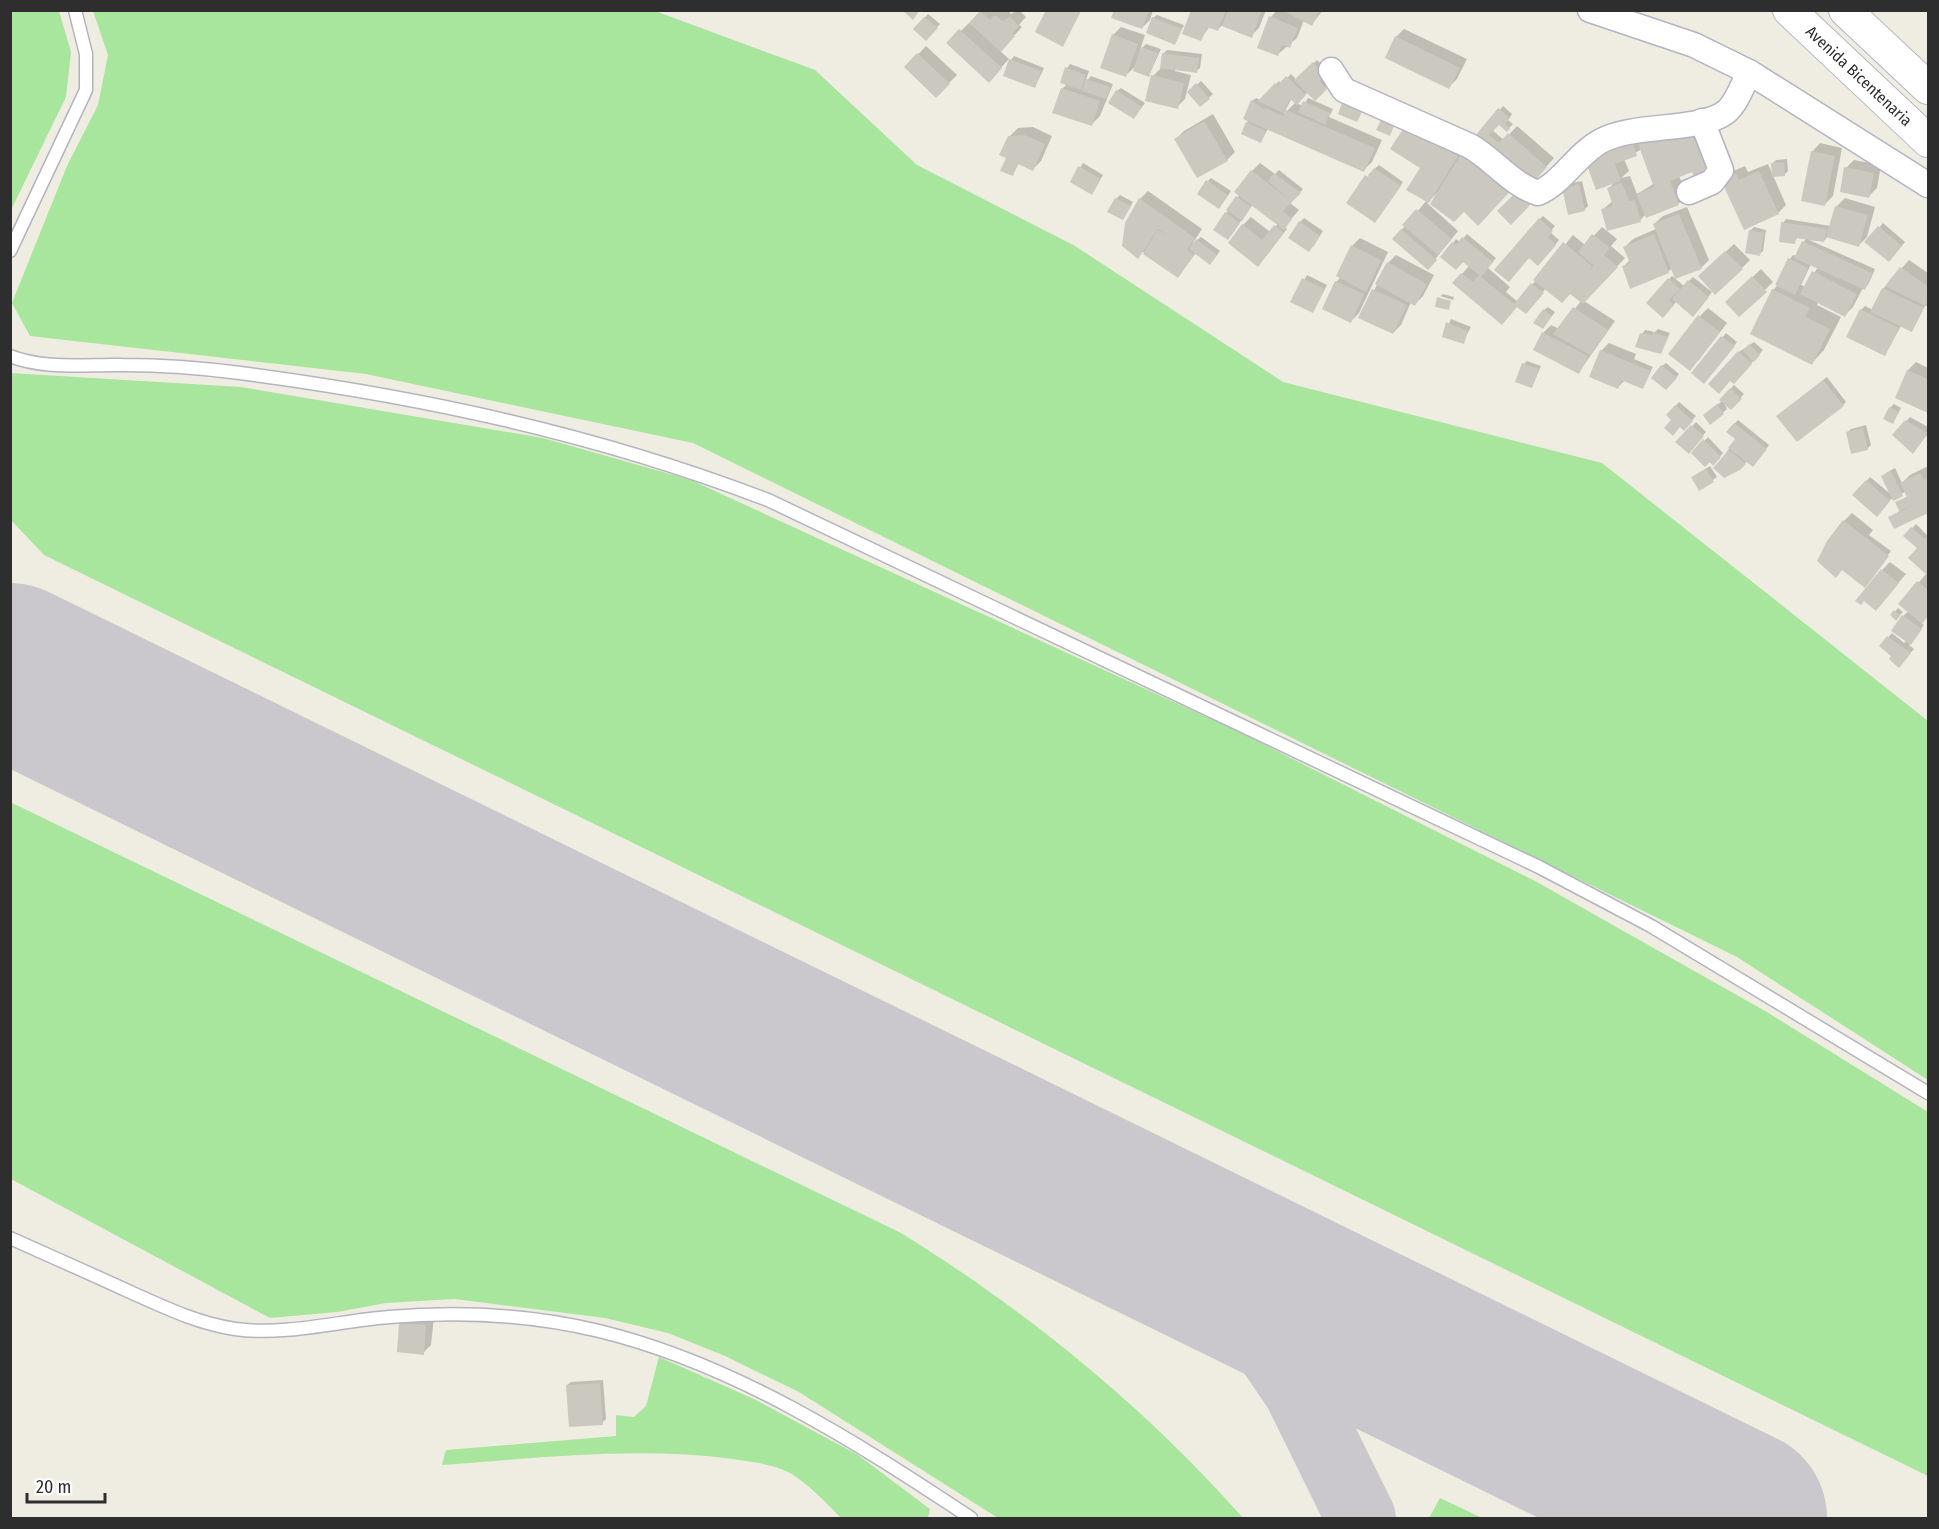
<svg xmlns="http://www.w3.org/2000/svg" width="1939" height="1529" font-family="'Fira Sans Condensed',sans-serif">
	<rect width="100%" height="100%" fill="#efece1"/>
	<g fill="#a8e59d">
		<path d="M11,10L59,11L71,52L66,97L11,210Z"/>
		<path d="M93,11H655L815,70L917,165L1075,246L1283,382L1602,463L1928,721V1080L1737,957L693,443L366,374L30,336L12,303L67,166L98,105L108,55Z"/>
		<path d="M10,373L241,387L543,438L691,480L1237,731L1535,881L1765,1011L1928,1112V1476L44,555L11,520Z"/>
		<path d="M10,802L901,1233C1027,1311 1145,1407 1243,1518H998L799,1392L725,1356L668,1333L605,1318L454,1299L386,1303L337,1312L270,1318L11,1179Z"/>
		<path d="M659,1357L754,1399L858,1455L930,1509L928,1518H841C826,1503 810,1485 790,1473C774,1464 751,1462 733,1459C636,1446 539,1458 442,1465L446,1450L616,1436V1415L634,1417L646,1406Z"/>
		<path d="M1440,1498L1482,1518H1429Z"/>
	</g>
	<g fill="#0003" fill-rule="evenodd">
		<path d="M983,10H1008L1011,14L1019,10L1026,17L1019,25L1022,27L1000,51L1009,59L997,72L948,43Z"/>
		<path d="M1048,10H1074L1080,13L1063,45Z"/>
		<path d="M1116,10H1153L1150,20L1142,28Z"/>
		<path d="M1193,10H1266L1259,28L1251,36L1223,25L1218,29L1210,26L1200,40Z"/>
		<path d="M1277,10H1323L1312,24L1304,20L1297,38L1277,55L1271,17Z"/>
		<path d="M928,14L940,24L926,39L915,29Z"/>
		<path d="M1157,15L1184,25L1175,43L1153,18Z"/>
		<path d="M1121,27L1145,35L1140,50L1146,44L1161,49L1149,75L1137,65L1126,75L1113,35Z"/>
		<path d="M1404,29L1467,59L1457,79L1449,87L1396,37Z"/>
		<path d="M926,46L957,75L936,96L906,67Z"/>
		<path d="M1167,50L1202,54L1200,68L1196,71L1175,69V71L1191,75L1185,99L1177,107L1153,76L1161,68L1163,54Z"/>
		<path d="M1014,56L1044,68L1035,87L1011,60Z"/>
		<path d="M1317,60L1328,71L1329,84L1315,99L1308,92L1296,103L1303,106L1308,98L1333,109L1329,117L1382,140L1372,162L1364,170L1268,129L1261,141L1247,123L1252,101L1256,98L1261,100L1279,81L1281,84L1291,74L1297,80ZM1292,98L1296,102L1284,114V113Z"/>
		<path d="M1070,64L1089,71L1085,83L1091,76L1113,84L1100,116L1092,124L1062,89L1067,84V68Z"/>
		<path d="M1201,81L1213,94L1201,105L1189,92Z"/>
		<path d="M1121,88L1145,103L1134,117L1117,91Z"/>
		<path d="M1503,106L1512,114L1508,120L1513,124L1507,130L1499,123L1492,130L1504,140L1517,126L1554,158L1540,174L1464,210L1438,192L1427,203L1458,231L1428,268L1394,239L1427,200L1422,168L1393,149H1467Z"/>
		<path d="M1213,114L1235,152L1227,160L1176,139L1184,131Z"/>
		<path d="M1699,122L1705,138L1693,171L1679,176L1687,195L1678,204L1646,214L1640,220L1603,209L1613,201L1609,188L1616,181L1586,157ZM1642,149L1655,183L1637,194L1630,176L1621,178L1629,171L1624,159Z"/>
		<path d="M1033,127L1052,136L1041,161L1033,169L1019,163L1012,175L1008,158L1009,137L1018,128Z"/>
		<path d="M1820,143L1842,148L1833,196L1825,204L1812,152Z"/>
		<path d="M1787,159L1788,171L1784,175L1772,164L1776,160Z"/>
		<path d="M1854,160L1881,165L1877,188L1869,196L1846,168Z"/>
		<path d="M1083,163L1103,175L1092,193L1072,181Z"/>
		<path d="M1260,163L1275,174L1279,170L1303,189L1290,203L1299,210L1284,227L1287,229L1266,256L1243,225L1251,217L1270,232L1278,224L1253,204L1231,235L1226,213L1240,194L1252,171Z"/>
		<path d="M1768,164L1786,205L1778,213L1744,228L1731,172L1745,166L1748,172Z"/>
		<path d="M1379,165L1403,182L1375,222V180L1368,175Z"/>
		<path d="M1211,178L1231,191L1222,204L1208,181Z"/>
		<path d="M1582,181L1588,206L1584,210L1569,213L1567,184Z"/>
		<path d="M1148,191L1202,229L1192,244L1201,237L1220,251L1213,260L1196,253L1178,276L1143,252L1140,199Z"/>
		<path d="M1120,195L1133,202L1123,219L1116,199Z"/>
		<path d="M1845,198L1875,207L1867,237L1859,245L1828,236L1824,241L1809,240L1875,269L1868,285L1863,288L1853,307L1845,315L1818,302L1817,305L1841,317L1824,350L1812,363L1773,290L1778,285L1790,259L1793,255L1796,256L1806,238L1798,237L1794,242L1783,223L1786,219L1831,226L1837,206ZM1811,264L1818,267L1806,287L1801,285Z"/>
		<path d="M1687,207L1709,260L1701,268H1672L1668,272L1623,267L1630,260L1625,247L1633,239L1656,229L1654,224L1663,216Z"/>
		<path d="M1543,216L1555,226L1550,232L1559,240L1542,260L1540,219Z"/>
		<path d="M1304,218L1323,231L1313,247L1300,222Z"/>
		<path d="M1883,223L1905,242L1892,257L1867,242Z"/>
		<path d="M1602,227L1617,239L1611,246L1625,258L1584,301L1615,321L1579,372L1543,333L1551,325L1559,329L1581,301L1571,292L1546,288L1529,309L1454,283L1470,265L1453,243L1456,239L1460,242L1467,234L1496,258L1488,268L1510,287L1506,292L1518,302L1573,235L1585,245Z"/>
		<path d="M1754,227L1766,230L1763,251L1759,254L1750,231Z"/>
		<path d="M1360,238L1388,252L1359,313L1351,321L1336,282L1341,277L1352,246Z"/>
		<path d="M1734,244L1750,260L1742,268H1708Z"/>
		<path d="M1396,255L1434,275L1423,296L1415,304L1411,302L1401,325L1393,333L1360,318L1388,263Z"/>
		<path d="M1909,260L1928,273V304H1926L1911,331L1901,326L1885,355L1861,310L1865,306L1873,310L1883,289Z"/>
		<path d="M1761,269L1773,282L1765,290L1735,294Z"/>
		<path d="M1307,275L1327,285L1313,311L1292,301Z"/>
		<path d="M1672,276L1684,286L1693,277L1712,292L1697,311L1677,301L1663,316L1648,303Z"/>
		<path d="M1443,294L1454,297L1453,300L1440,296Z"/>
		<path d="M1548,307L1555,312L1546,324L1544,310Z"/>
		<path d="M1708,308L1727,323L1698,361L1700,316Z"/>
		<path d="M1451,319L1471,327L1463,342L1444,336Z"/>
		<path d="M1658,329L1670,333L1661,352L1642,334L1645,330L1655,332Z"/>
		<path d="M1726,333L1737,342L1708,378L1693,373Z"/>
		<path d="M1754,342L1763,350L1742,374L1739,352Z"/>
		<path d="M1609,343L1636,354L1634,359L1653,367L1643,387L1625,380L1618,387L1601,351Z"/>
		<path d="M1527,361L1541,366L1532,387L1524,364Z"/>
		<path d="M1916,362L1928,368V411L1897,397L1908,370Z"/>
		<path d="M1666,363L1679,374L1670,385L1662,366Z"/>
		<path d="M1827,377L1846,402L1843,405L1778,416Z"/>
		<path d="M1734,385L1744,394L1731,408L1723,401L1727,409L1711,423L1708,412L1722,401L1721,399Z"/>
		<path d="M1679,402L1696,416L1684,429L1668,415Z"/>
		<path d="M1894,404L1901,408L1893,422L1890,408Z"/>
		<path d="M1910,417L1928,427V434L1913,451L1894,435Z"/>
		<path d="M1738,420L1769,445L1756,462L1747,461L1739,469L1715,468L1737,438L1728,431Z"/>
		<path d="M1696,422L1706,432L1688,452L1678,442Z"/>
		<path d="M1866,425L1871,445L1867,449L1848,432L1851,429Z"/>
		<path d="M1708,437L1723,453L1713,464L1693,453Z"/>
		<path d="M1710,466L1717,477L1700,489L1697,474Z"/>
		<path d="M1928,466V512L1895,527L1890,517L1901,510L1897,503L1908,496L1906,491L1894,499L1893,497L1880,511L1854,495L1870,477L1893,496L1883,477L1886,473L1895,468L1902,483L1910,475Z"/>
		<path d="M1852,513L1873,530L1869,535L1891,551L1868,582L1842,569L1844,521Z"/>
		<path d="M1916,524L1928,536V615L1921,623L1924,625L1909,645L1914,649L1902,662L1881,645L1892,633L1904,643L1907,640L1903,616L1909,611L1900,604L1927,573L1919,548L1905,536Z"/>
		<path d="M1890,562L1906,574L1876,609L1882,570Z"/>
		<path d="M1898,608L1903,612L1896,619L1892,615Z"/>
		<path d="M409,1315L434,1317L431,1345L423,1353L401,1323Z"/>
		<path d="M603,1380L606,1419L602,1423L567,1385L571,1382Z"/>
	</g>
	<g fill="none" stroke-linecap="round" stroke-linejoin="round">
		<g stroke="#cac8cc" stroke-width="70">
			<path d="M10,679L36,684"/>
			<path d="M1145,1227L1215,1279L1244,1311L1298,1390L1361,1518"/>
		</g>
		<path stroke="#cac8cc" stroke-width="176" d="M10,671L1739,1518"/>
	</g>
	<g fill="#cbc8c0">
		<path d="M902,10H920L913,20Z"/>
		<path d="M1046,10L1080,12L1063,47L1035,32Z"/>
		<path d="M1114,10H1149L1142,29L1111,18Z"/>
		<path d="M1191,10H1226L1218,31L1207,27L1201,41L1182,34Z"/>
		<path d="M1228,10H1262L1252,38L1222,26Z"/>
		<path d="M1282,10H1320L1312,26Z"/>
		<path d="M980,11L990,20L995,15L1002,21L1010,17L1019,26L1012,34L1015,36L1001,52L969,23Z"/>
		<path d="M1269,16L1298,28L1290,48L1282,45L1278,56L1257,48Z"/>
		<path d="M924,17L938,28L926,41L913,29Z"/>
		<path d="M1152,17L1182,29L1175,45L1146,33Z"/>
		<path d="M959,29L1002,68L989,83L946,43Z"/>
		<path d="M1112,34L1138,44L1126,77L1100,68Z"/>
		<path d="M1395,36L1460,68L1449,89L1385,58Z"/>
		<path d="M1141,47L1158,53L1149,77L1133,71Z"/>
		<path d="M917,53L950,84L936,98L904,67Z"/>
		<path d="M1162,53L1199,58L1197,73L1160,68Z"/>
		<path d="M1009,59L1041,71L1035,88L1003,76Z"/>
		<path d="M1313,62L1326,75L1319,81L1327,89L1315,101L1294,80Z"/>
		<path d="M1065,67L1086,75L1081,90L1060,83Z"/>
		<path d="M1151,75L1184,83L1178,109L1145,101Z"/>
		<path d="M1286,76L1306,95L1297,105L1290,99L1283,113L1258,101L1275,83L1277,86Z"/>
		<path d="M1086,79L1110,87L1106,99L1082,91Z"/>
		<path d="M1196,83L1210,99L1200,107L1187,92Z"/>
		<path d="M1061,88L1100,101L1092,126L1052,113Z"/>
		<path d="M1116,90L1142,107L1134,119L1108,103Z"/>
		<path d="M1251,100L1264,110L1265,108L1283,116L1286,110L1375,148L1364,172L1243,119Z"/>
		<path d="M1303,101L1330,113L1325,125L1298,112Z"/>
		<path d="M1342,103L1362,112L1357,122L1338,114Z"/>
		<path d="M1498,108L1510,118L1505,124L1510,128L1507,132L1499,125L1489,135L1499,143L1508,133L1547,167L1532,184L1475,136Z"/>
		<path d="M1381,120L1394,126L1390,136L1376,130Z"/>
		<path d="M1409,120L1458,156L1429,203L1406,190L1420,168L1390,149Z"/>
		<path d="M1204,121L1228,161L1197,178L1174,139Z"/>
		<path d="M1246,122L1266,131L1261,143L1241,134Z"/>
		<path d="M1690,129L1697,145L1700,143L1712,173L1695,179L1692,172L1670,181L1679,205L1646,218L1636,194L1654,187L1638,144L1659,136L1662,141Z"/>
		<path d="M1024,135L1045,144L1033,171L1018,164L1013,176L1000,171L1006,158L999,155L1008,136Z"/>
		<path d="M1631,140L1637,156L1615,164L1621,181L1596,190L1584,157Z"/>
		<path d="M1463,151L1514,187L1478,226L1464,212L1454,222L1430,204Z"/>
		<path d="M1811,151L1835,156L1825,206L1801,201Z"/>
		<path d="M1784,162L1785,176L1772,177L1771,163Z"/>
		<path d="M1078,166L1101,179L1092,195L1070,182Z"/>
		<path d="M1844,167L1874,173L1869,198L1840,192Z"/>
		<path d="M1374,168L1401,186L1375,223L1346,203L1365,175L1368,177Z"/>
		<path d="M1251,170L1286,197L1268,181L1274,173L1301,193L1283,211L1292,219L1284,230L1234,192Z"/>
		<path d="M1759,171L1779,214L1744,230L1721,180L1736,173L1739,180Z"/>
		<path d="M1206,180L1228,195L1219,209L1197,194Z"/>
		<path d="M1622,183L1629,201L1635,200L1641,222L1607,231L1601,209L1613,206L1607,188Z"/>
		<path d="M1579,184L1585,211L1568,215L1562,188Z"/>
		<path d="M1517,191L1531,204L1511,225L1497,211Z"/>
		<path d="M1236,196L1251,207L1242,221L1226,210Z"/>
		<path d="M1115,198L1131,206L1123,220L1107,212Z"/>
		<path d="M1139,198L1195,238L1187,250L1194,255L1178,278L1143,254L1158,230L1168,236L1158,229L1138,259L1122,246L1125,223Z"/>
		<path d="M1835,206L1868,215L1859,247L1826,237Z"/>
		<path d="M1416,209L1452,239L1438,255L1402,225Z"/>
		<path d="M1225,212L1240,223L1228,240L1213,230Z"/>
		<path d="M1679,214L1702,269L1675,279L1653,224Z"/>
		<path d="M1539,218L1553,231L1548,237L1556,245L1538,266L1529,258L1509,282L1494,270Z"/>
		<path d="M1299,221L1320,236L1309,252L1288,238Z"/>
		<path d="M1781,222L1827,229L1824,242L1796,238L1795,244L1779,242Z"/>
		<path d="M1242,224L1262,240L1274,225L1284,233L1258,267L1228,243Z"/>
		<path d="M1878,226L1902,246L1889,262L1864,242Z"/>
		<path d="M1401,229L1437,260L1428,270L1392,239Z"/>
		<path d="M1749,230L1764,233L1760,256L1745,253Z"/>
		<path d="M1592,234L1610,248L1604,255L1618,267L1583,304L1570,294L1562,303L1533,280L1563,242L1592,266L1588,273L1597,261L1593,265L1578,252Z"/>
		<path d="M1654,234L1669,273L1630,289L1622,266L1630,263L1623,247Z"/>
		<path d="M1462,237L1493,262L1481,277L1514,304L1531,283L1544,293L1526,314L1517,307L1502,325L1452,283L1461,273L1473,282L1479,275L1463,262L1456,270L1440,257L1452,242L1456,245Z"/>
		<path d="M1196,239L1217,255L1210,265L1189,249Z"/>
		<path d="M1802,241L1872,273L1865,290L1794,258Z"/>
		<path d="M1351,245L1381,260L1366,292L1336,276Z"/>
		<path d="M1725,251L1743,269L1715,295L1698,276Z"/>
		<path d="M1788,258L1808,268L1795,295L1775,285Z"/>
		<path d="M1387,262L1427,284L1415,306L1375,284Z"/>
		<path d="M1900,267L1928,286V307L1885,286Z"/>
		<path d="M1812,271L1857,294L1845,317L1800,294Z"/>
		<path d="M1752,276L1767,292L1739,317L1725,302Z"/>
		<path d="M1302,278L1325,289L1313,313L1290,302Z"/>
		<path d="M1668,278L1680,289L1669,300L1674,305L1663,318L1646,303Z"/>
		<path d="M1688,280L1709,297L1693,317L1672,299Z"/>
		<path d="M1335,281L1364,294L1351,323L1322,309Z"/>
		<path d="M1882,288L1924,308L1912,332L1870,312Z"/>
		<path d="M1372,289L1407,305L1393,334L1358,318Z"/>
		<path d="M1772,289L1810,308L1805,317L1830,329L1812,365L1750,334Z"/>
		<path d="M1437,297L1451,301L1449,310L1435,307Z"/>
		<path d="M1573,307L1608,330L1590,355L1553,334Z"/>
		<path d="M1543,309L1552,316L1543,329L1533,323Z"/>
		<path d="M1860,309L1899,328L1885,356L1846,337Z"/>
		<path d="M1698,315L1720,332L1690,371L1668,354Z"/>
		<path d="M1446,322L1468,331L1464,344L1442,337Z"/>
		<path d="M1542,332L1588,356L1579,374L1533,350Z"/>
		<path d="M1653,332L1668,337L1661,354L1635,347L1640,333L1652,335Z"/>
		<path d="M1721,336L1735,346L1704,384L1691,373Z"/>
		<path d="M1749,344L1760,355L1754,362L1743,351Z"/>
		<path d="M1600,350L1651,371L1643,389L1621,380L1618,389L1589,377Z"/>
		<path d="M1738,351L1752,364L1734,384L1730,381L1719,394L1708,384Z"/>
		<path d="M1522,363L1539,369L1532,388L1515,382Z"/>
		<path d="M1661,365L1677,378L1666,390L1651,378Z"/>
		<path d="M1907,370L1928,379V413L1895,398Z"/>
		<path d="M1823,380L1844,406L1797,442L1776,416Z"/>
		<path d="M1730,388L1742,399L1731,410L1719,400Z"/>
		<path d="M1717,404L1724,414L1710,425L1703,415Z"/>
		<path d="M1675,405L1693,421L1684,431L1680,427L1673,436L1664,428L1671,420L1666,415Z"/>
		<path d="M1889,407L1899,412L1893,424L1883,419Z"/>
		<path d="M1905,420L1928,433L1913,454L1892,435Z"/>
		<path d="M1734,423L1767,449L1753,467L1728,448L1735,439L1726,432Z"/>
		<path d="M1691,425L1704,436L1689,454L1675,442Z"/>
		<path d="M1863,428L1868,450L1851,454L1846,432Z"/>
		<path d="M1703,439L1721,457L1713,466L1710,462L1705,467L1691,453Z"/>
		<path d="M1729,450L1746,464L1740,470L1724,478L1713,468Z"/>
		<path d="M1706,469L1714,482L1699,491L1691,477Z"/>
		<path d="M1891,471L1903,496L1893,501L1881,476Z"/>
		<path d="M1920,473L1924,480L1928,478V513L1894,529L1888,517L1918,503L1899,511L1895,502L1907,497L1900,483Z"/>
		<path d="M1866,480L1890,501L1877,517L1852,495Z"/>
		<path d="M1843,520L1889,556L1865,588L1842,570L1836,578L1817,561L1827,541Z"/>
		<path d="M1911,527L1925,539L1928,534V576L1908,558L1917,548L1903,536Z"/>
		<path d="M1881,569L1899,583L1876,611L1864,601L1861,605L1855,601Z"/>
		<path d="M1917,581L1928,590V616L1922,624L1898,604Z"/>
		<path d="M1894,610L1900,616L1896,621L1890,615Z"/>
		<path d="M1902,615L1922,629L1911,645L1891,631Z"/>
		<path d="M1887,636L1911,653L1899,668L1889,659L1891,656L1879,646Z"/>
		<path d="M399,1323L426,1325L424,1355L397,1352Z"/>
		<path d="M600,1383L603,1425L569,1427L566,1385Z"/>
	</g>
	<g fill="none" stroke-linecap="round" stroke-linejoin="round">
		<g stroke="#b4b4c1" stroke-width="15">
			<g id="service">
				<path d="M10,251L86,90V54L75,10"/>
				<path d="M10,356C45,370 87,364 123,365C161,365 202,368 240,373C423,397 596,434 768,500L1539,867L1651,926L1928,1093"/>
				<path d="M10,1238C50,1256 89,1273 128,1291C164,1307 196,1323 235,1329C285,1336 339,1321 389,1317C458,1311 532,1315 599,1331C735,1364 856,1442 971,1518"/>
			</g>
		</g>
		<g stroke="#b4b4c1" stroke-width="27">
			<g id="minor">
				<path d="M1590,10L1694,45L1749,72L1928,185"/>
				<path d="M1331,70L1344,90L1470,146C1493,159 1512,185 1538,193C1562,183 1577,154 1601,141C1633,123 1700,132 1726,112C1737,103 1743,84 1749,72"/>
				<path d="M1689,192L1712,182L1721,170L1702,121"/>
			</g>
		</g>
		<g stroke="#b4b4c1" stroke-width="34">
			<g id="tertiary">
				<path d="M1789,10L1928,141"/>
				<path d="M1845,10L1928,88"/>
			</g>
		</g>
		<use href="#service" stroke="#fff" stroke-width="12"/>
		<use href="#minor" stroke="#fff" stroke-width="24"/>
		<use href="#tertiary" stroke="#fff" stroke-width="32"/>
	</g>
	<g text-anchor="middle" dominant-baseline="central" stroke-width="6" stroke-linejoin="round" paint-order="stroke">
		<g font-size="16" fill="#2e2e2e" stroke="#fff">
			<text transform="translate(1859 76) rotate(43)">Avenida Bicentenaria</text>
		</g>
	</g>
	<rect width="1939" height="1529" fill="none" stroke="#2e2e2e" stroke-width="24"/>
	<path d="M27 1493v9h78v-9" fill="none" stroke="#2e2e2e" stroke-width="3"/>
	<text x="36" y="1493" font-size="18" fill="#2e2e2e" stroke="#ffffff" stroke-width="4.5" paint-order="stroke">20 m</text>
</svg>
